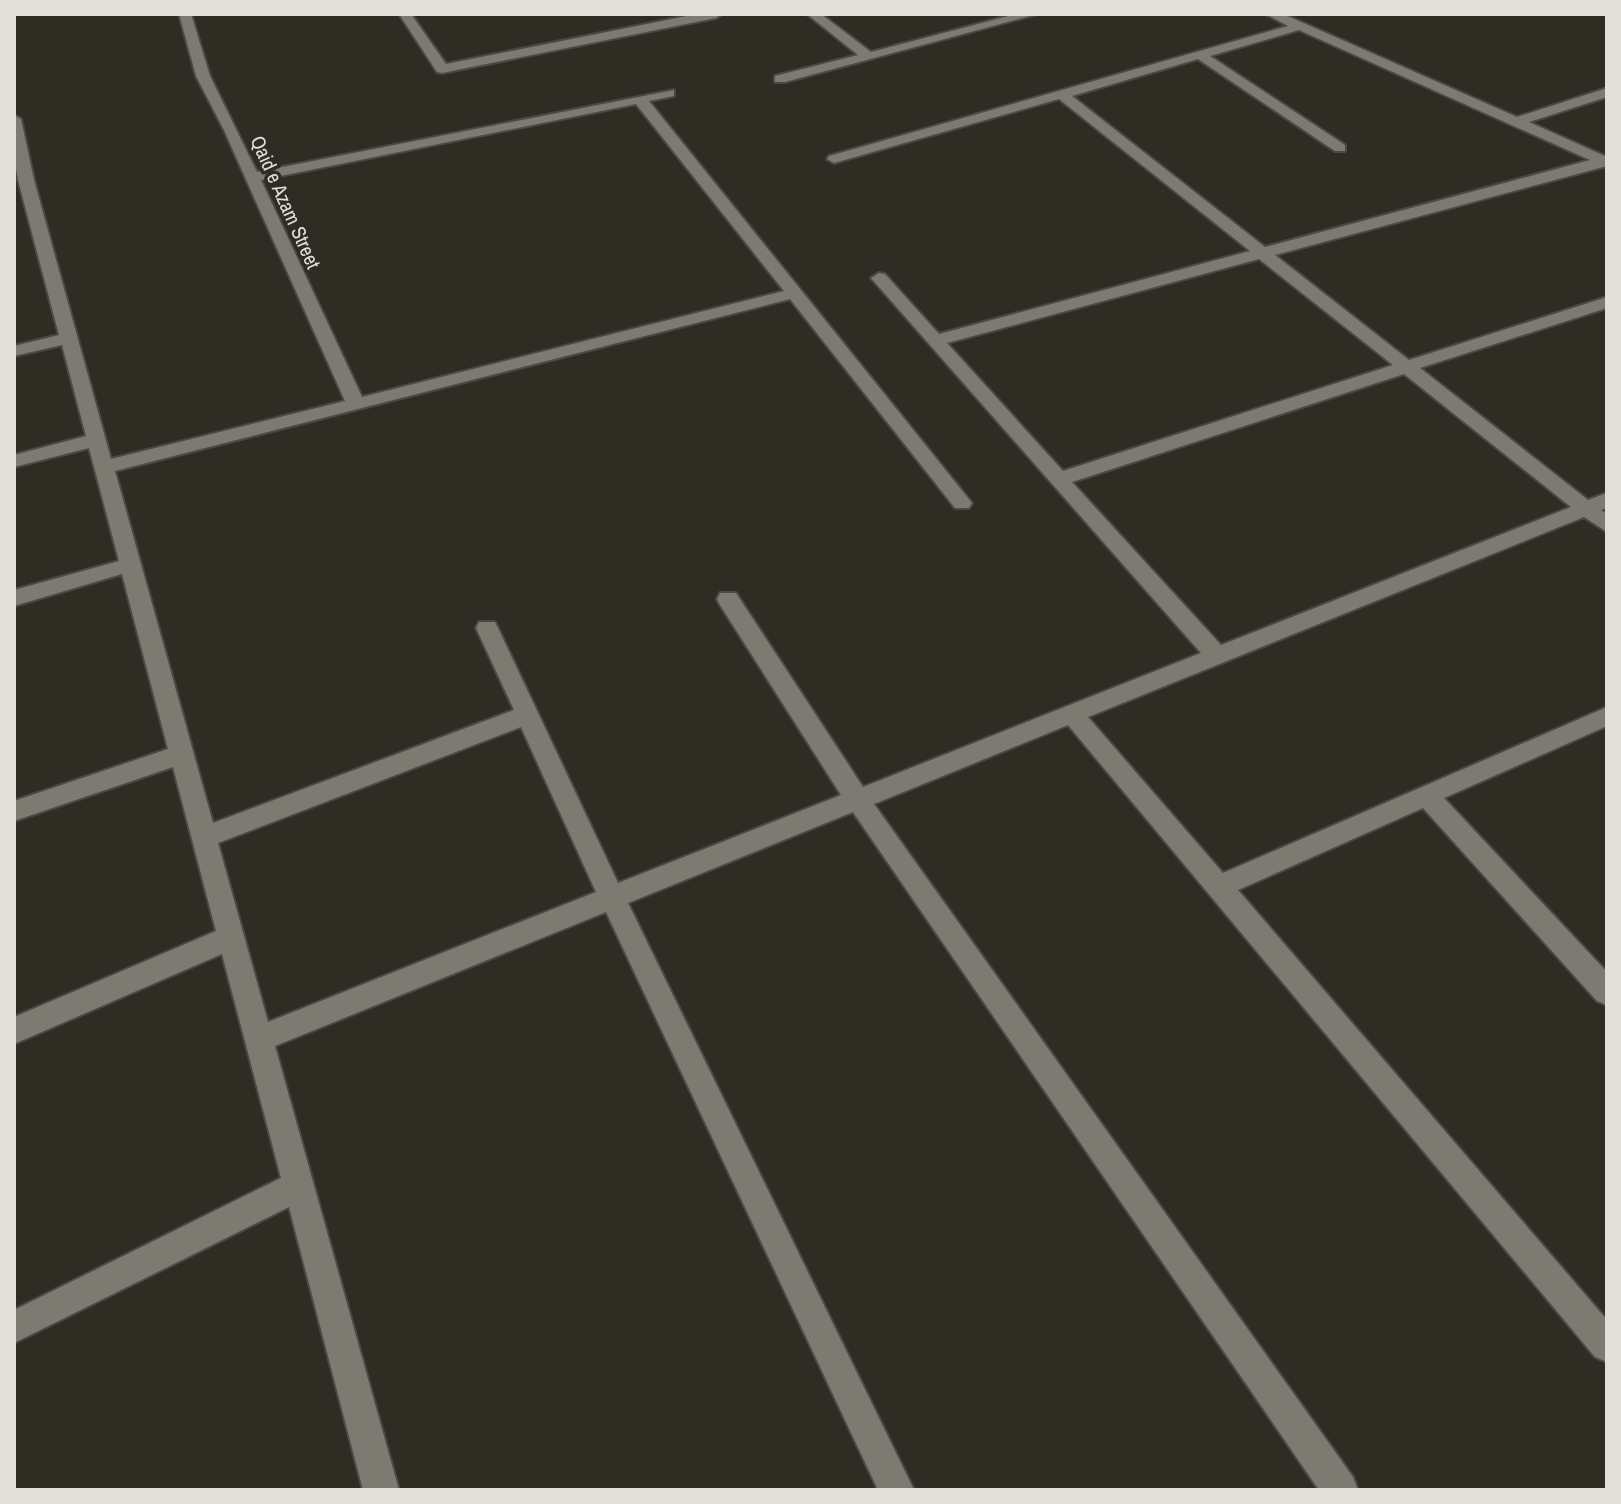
<svg xmlns="http://www.w3.org/2000/svg" width="1621" height="1504" font-family="'Archivo Narrow',sans-serif">
	<rect width="100%" height="100%" fill="#2e2c23"/>
	<g fill="none" stroke-linecap="round" stroke-linejoin="round">
		<g stroke="#4b4942" stroke-width="4">
			<g id="minor">
				<path d="M179,14H191L210,76L257,172L674,90V96L649,101L972,503L969,508H955L790,299L115,471L213,823L514,710L476,628L479,622H495L498,628L618,883L841,795L720,605L717,599L720,593H736L863,787L1201,653L871,278L879,273L885,274L939,334L1250,251L1059,99L834,163L827,159L829,156L1288,26L1266,14H1283L1517,117L1607,88V97L1529,122L1607,157V166L1275,255L1409,360L1607,297V308L1420,368L1588,500L1607,493V508L1601,510L1607,514V532L1584,517L1088,717L1223,873L1607,707V726L1444,798L1607,972V1005L1597,1001L1423,808L1238,890L1607,1320V1362L1595,1357L1068,725L874,804L1353,1477L1358,1490H1319L853,812L628,903L914,1490H878L606,912L275,1046L399,1490H363L289,1207L14,1343V1310L281,1178L222,954L14,1044V1017L216,931L173,767L14,821V801L168,749L122,574L14,606V590L119,561L89,448L14,467V455L86,436L62,345L14,356V346L59,335L18,180L14,157V115L21,119L34,180L111,459L345,401L224,130L196,76ZM1299,30L1590,160L1265,247L1072,96L1198,59L1335,151H1345V145L1210,56ZM636,104L784,291L362,397L261,180ZM1259,259L1393,365L1063,471L947,343ZM1404,374L1571,507L1221,645L1072,482ZM521,727L596,892L268,1022L218,843Z"/>
				<path d="M399,14H411L446,64L697,14H722L716,18L442,73L437,72Z"/>
				<path d="M807,14H821L871,52L1016,14H1037L785,82H775V76L858,55Z"/>
			</g>
		</g>
		<use href="#minor" fill="#7d7b71" fill-rule="evenodd"/>
	</g>
	<g text-anchor="middle" dominant-baseline="central" stroke-width="7" stroke-linejoin="round" paint-order="stroke">
		<g font-size="20" fill="#e0dfda" stroke="#2e2c23">
			<text transform="translate(286 202) rotate(66)">Qaid e Azam Street</text>
		</g>
	</g>
	<rect width="1621" height="1504" fill="none" stroke="#e0dfda" stroke-width="32"/>
</svg>
